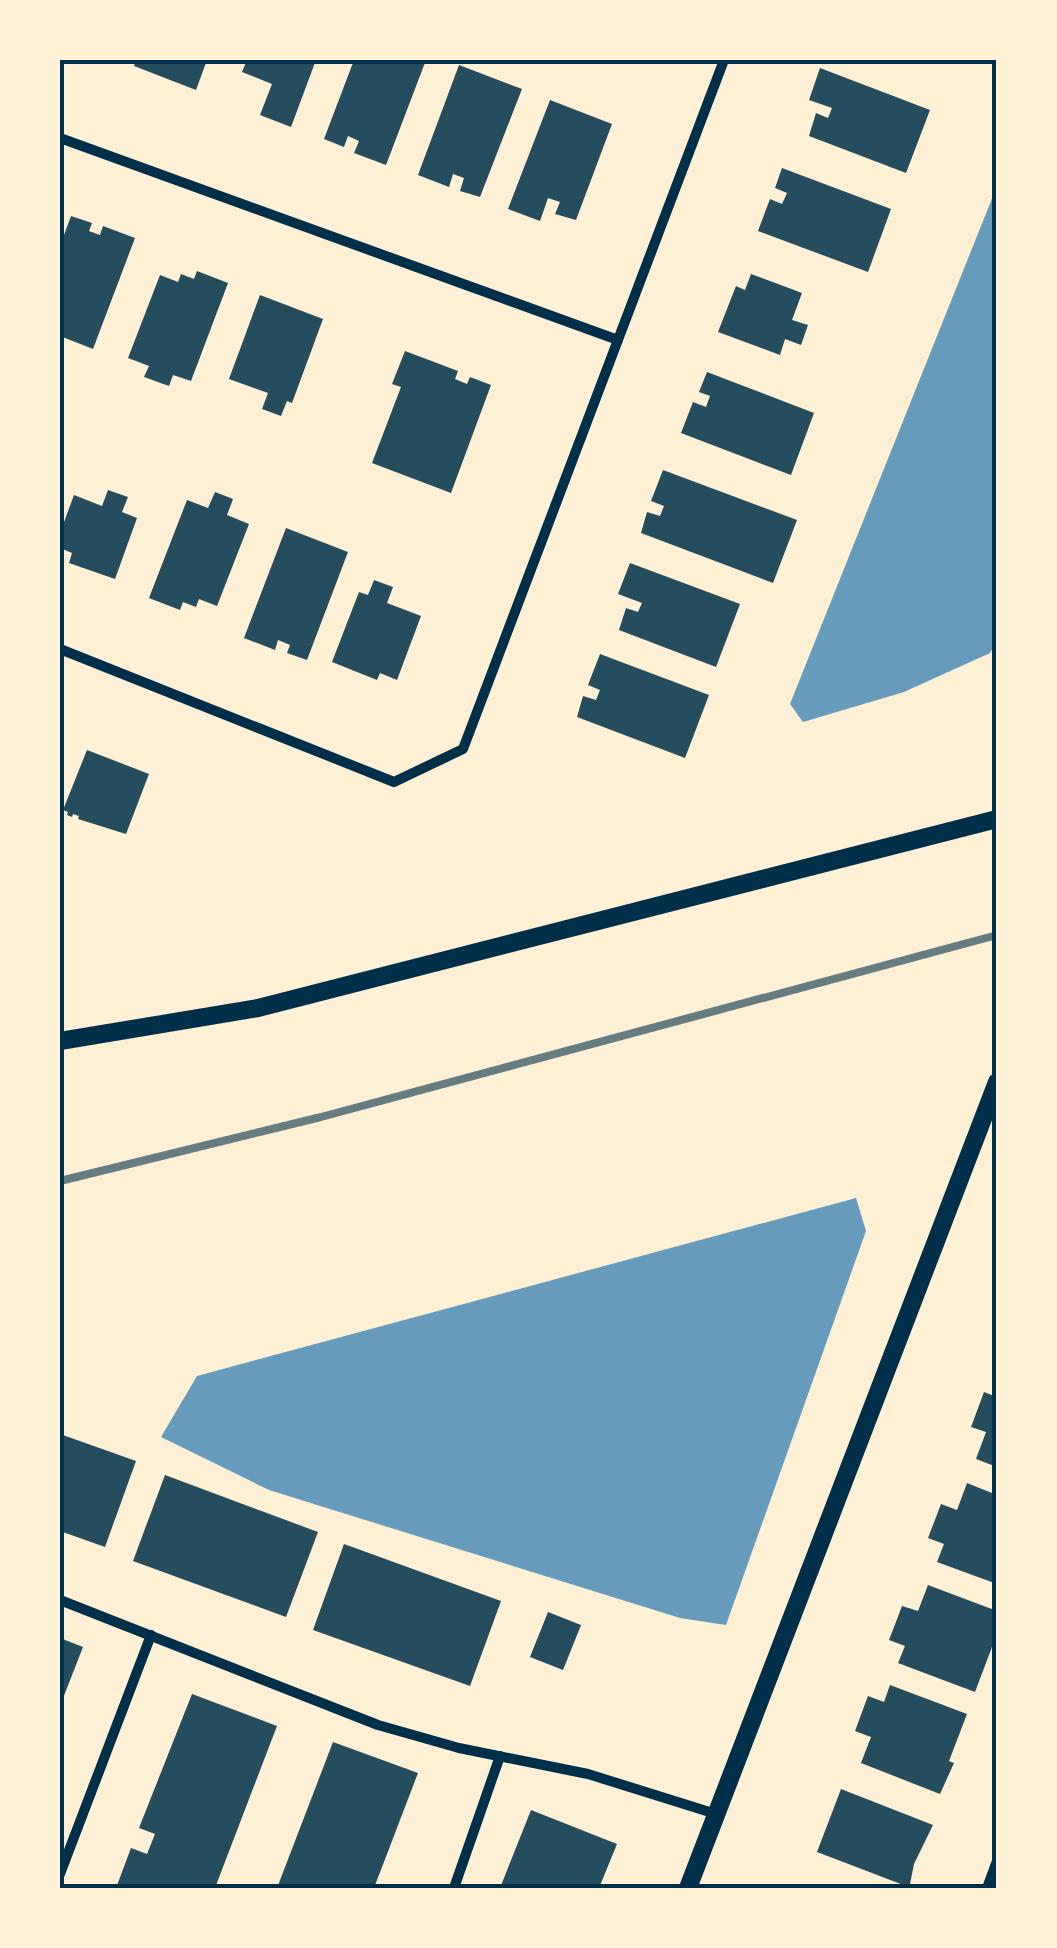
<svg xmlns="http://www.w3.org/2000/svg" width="1057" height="1948" font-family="'Playfair Display',serif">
	<rect width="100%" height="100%" fill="#fdf0d5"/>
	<g fill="#669bbc">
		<path d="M997,186V641L990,653L904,692L803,722L790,704Z"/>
		<path d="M856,1198L866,1231L726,1625L680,1618L269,1490L161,1437L197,1376Z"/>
	</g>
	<g fill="#264d5e">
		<path d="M136,60H207L196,90L134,66Z"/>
		<path d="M247,60H316L291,127L260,115L272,84L242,72Z"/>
		<path d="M354,60H426L386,165L354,153L359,141L348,136L344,147L324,139Z"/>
		<path d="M459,65L522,89L480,197L460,191L464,178L453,174L449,187L418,175Z"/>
		<path d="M820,68L930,110L906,173L809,136L816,113L828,118L832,108L809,100Z"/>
		<path d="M550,100L612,124L576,220L555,214L560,202L548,198L540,221L508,209Z"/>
		<path d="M782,168L891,209L868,272L758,231L770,199L782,204L787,193L775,188Z"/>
		<path d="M71,216L92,223L89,231L100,235L103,226L135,238L93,349L60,336V246Z"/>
		<path d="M197,271L228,283L191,381L173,375L169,386L144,377L149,366L128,358L160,275L178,282L181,274L194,279Z"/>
		<path d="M751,274L802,293L792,320L808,325L801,345L785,339L780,355L718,332L736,286L745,290Z"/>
		<path d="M260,295L323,319L292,403L287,401L281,416L262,409L268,393L229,379Z"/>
		<path d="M405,351L458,371L455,379L467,384L470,377L491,385L451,493L372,463L401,387L392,384Z"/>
		<path d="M707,372L814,413L791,475L681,433L693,402L706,407L710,396L699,392Z"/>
		<path d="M663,470L797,520L773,583L641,533L647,512L660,516L664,506L651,501Z"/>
		<path d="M108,490L128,497L122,512L137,518L115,579L69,563L72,553L60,548V533L74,495L102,506Z"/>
		<path d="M215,492L233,499L227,515L249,524L217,606L199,599L196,607L183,602L180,610L149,598L187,500L208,508Z"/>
		<path d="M286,528L348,552L307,660L287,653L290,645L278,640L275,650L244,638Z"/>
		<path d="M630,563L740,604L716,667L619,630L626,608L638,612L642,603L618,594Z"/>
		<path d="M374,580L393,587L387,603L421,616L397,680L380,673L377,680L332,662L359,592L368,595Z"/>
		<path d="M600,654L709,695L685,758L577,717L583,696L596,700L600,690L588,685Z"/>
		<path d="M87,750L149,774L126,834L78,819L79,816L73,814L72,817L67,815L68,812L63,810Z"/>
		<path d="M984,1392L997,1397V1467L976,1459L986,1432L971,1427Z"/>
		<path d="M60,1434L136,1461L105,1547L60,1531Z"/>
		<path d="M165,1475L318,1532L286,1617L133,1561Z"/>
		<path d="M967,1483L997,1495V1584L937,1562L944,1544L928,1538L941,1504L957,1510Z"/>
		<path d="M344,1544L501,1601L470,1686L313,1630Z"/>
		<path d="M928,1585L997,1611V1649L992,1647L975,1692L898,1663L905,1646L889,1640L902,1606L918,1611Z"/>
		<path d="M548,1612L581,1625L563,1670L530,1657Z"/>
		<path d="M60,1638L83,1647L60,1706Z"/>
		<path d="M890,1685L967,1714L949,1761L954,1763L940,1794L861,1763L871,1737L855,1731L868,1696L884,1702Z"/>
		<path d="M192,1694L277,1726L215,1888H116L131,1848L147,1854L155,1834L139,1828Z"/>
		<path d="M333,1742L418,1773L374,1888H277Z"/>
		<path d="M841,1789L933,1825L914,1864L910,1884L906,1886L817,1852Z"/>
		<path d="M531,1810L617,1844L599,1888H500Z"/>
	</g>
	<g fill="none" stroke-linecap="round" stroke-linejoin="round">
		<g stroke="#003049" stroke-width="10">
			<path d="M60,138L618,340"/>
			<path d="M60,649L394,782L463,749L724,60"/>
			<path d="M60,1600L378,1725L459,1748L588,1774L716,1814"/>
			<path d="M60,1874L151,1635"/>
			<path d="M454,1888L500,1756"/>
			<path d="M987,1888L997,1861"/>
		</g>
		<g stroke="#003049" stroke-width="18">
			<path d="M60,1041L258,1008L997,819"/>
			<path d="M688,1888L997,1082"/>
		</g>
		<path stroke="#657d81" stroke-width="8" d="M60,1181L321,1117L997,935"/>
	</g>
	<rect width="1057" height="1948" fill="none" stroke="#fdf0d5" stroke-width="125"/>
	<rect x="62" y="62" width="932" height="1824" fill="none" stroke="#003049" stroke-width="4"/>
</svg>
